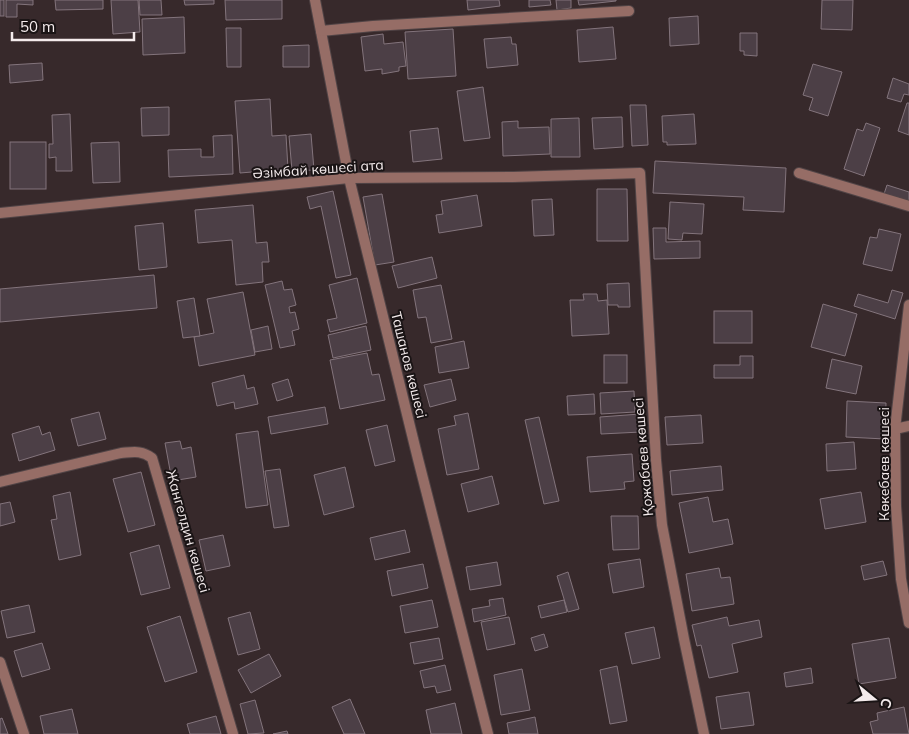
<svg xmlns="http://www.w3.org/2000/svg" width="909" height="734" font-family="Mulish,sans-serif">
	<rect width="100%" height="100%" fill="#37292b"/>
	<g fill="#4c3f46" stroke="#83747c">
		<rect x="0" y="0" width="4" height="16"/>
		<path d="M6,0H33V5L17,4V17H6Z"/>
		<path d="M55,0H103V9L56,10Z"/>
		<path d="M111,0H138L140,32L113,34Z"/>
		<path d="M139,0H161L162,15H140Z"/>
		<path d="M184,0H214V4L185,5Z"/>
		<path d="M225,0H282V19L226,20Z"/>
		<path d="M467,0H499L500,6L468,10Z"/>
		<path d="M529,0H550L551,5L529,7Z"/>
		<path d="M556,0H571V8L557,10Z"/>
		<path d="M578,0H616V1L579,5Z"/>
		<path d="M822,0H853L852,30L821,29Z"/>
		<path d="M698,16L699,44L670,46L669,18Z"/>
		<path d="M184,17L185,53L143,55L142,19Z"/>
		<path d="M613,27L616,59L579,62L577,30Z"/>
		<path d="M226,28H241V67H227Z"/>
		<path d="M453,29L456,76L408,79L405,32Z"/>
		<path d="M740,33H757V56L744,55V51H740Z"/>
		<path d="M383,34L384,44L403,42L406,66L399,67V71L382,74V69L365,71L361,37Z"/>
		<path d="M511,37L512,44H516L518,65L487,68L484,39Z"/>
		<path d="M309,45V67H283V46Z"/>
		<path d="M42,63L43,80L10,83L9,65Z"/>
		<path d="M813,64L842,72L828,116L809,110L813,98L803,95Z"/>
		<path d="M893,78L909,84V95L904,94L901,102L887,98Z"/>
		<path d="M483,87L490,138L464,141L457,91Z"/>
		<path d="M270,99L272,136L286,135L288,169L240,173L235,101Z"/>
		<path d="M907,103H909V135L898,131Z"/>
		<path d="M630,105H646L648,145L632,146Z"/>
		<path d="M169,107V135L142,136L141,108Z"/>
		<path d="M70,114L72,171H56V157L49,158V144H53L52,115Z"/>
		<path d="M694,114L696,144L667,145V142H663L662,116Z"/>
		<path d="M622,117L623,147L594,149L592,118Z"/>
		<path d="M579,118L580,157H551V119Z"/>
		<path d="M518,121V128L549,127L550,154L503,156L502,122Z"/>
		<path d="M866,123L880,128L864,176L844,169L857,129L863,131Z"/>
		<path d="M438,128L442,159L413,162L410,131Z"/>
		<path d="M311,134L314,170L292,171L289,136Z"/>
		<path d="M232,135L233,174L169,177L168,150L201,149V157H214L213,136Z"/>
		<rect x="10" y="142" width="36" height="47"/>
		<path d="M119,142L120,182L93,183L91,143Z"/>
		<path d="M655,161L786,168L784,212L743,210L744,197L653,193Z"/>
		<path d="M887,185L909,192V206L883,197Z"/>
		<path d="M597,189H627L628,241H597Z"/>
		<path d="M333,191L351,275L336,278L321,206L310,209L307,197Z"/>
		<path d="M382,194L394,262L375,265L363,197Z"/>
		<path d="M477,195L482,226L439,233L436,215L443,214L441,201Z"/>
		<path d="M552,199L554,235L534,236L532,200Z"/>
		<path d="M670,202L704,204L702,234L683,233L682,240L668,239Z"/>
		<path d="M253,205L256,243L267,242L269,262H262L263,282L236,285L232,240L198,243L195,210Z"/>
		<path d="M163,223L167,267L139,270L135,226Z"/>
		<path d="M653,228H666V242L700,241V258L654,259Z"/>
		<path d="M879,229L901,234L892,271L863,264L870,237L877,238Z"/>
		<path d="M432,257L437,278L398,288L392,266Z"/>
		<path d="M154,275L157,308L0,322V289Z"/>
		<path d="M357,278L367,323L330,332L327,320L337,318L329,285Z"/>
		<path d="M282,281L284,290L292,289L296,305L289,307L290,313L295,312L299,329L292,331L295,345L280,348L265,285Z"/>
		<path d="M629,283L630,307H618V305H608L607,284Z"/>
		<path d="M441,285L452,339L431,343L426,317L418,318L413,290Z"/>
		<path d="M892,290L903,293L895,319L854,306L858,294L888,303Z"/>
		<path d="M243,292L255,355L199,366L194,337L214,333L207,299Z"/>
		<path d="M583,294H597L598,301L607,300L609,334L572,336L570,300H584Z"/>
		<path d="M194,298L200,336L183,338L177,301Z"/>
		<path d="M823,304L857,314L845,356L811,347Z"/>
		<rect x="714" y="311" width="38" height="32"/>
		<path d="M268,326L272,349L255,352L251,330Z"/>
		<path d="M366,326L371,350L333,358L328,335Z"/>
		<path d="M464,341L469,368L439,373L435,347Z"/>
		<path d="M367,353L372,375L379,374L385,400L340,409L330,360Z"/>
		<rect x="604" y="355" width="23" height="28"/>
		<path d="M740,356H753V378H714V365H740Z"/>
		<path d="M832,359L862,366L856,394L826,388Z"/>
		<path d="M244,375L247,389L254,387L258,404L235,409L234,402L217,406L212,383Z"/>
		<path d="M288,379L293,396L277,401L272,384Z"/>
		<path d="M451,379L456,400L430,407L424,385Z"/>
		<path d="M634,391L635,412L601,414L600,393Z"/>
		<path d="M594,394L595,414L568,415L567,396Z"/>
		<path d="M847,401L886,403L885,439L846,437Z"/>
		<path d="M325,407L328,424L271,434L268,417Z"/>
		<path d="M99,412L106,439L78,446L71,419Z"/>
		<path d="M468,413L479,469L447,475L438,429L456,425L454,416Z"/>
		<path d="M640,414L641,432L601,434L600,417Z"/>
		<path d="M701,415L703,443L667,445L665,417Z"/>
		<path d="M539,417L559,501L544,504L525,420Z"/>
		<path d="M387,425L395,461L375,466L366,430Z"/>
		<path d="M39,426L42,435L50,432L55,450L19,461L12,434Z"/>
		<path d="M258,431L268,505L246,508L236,434Z"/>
		<path d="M180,441L182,449L191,447L196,477L172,481L165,443Z"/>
		<path d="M854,442L856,469L827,471L826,444Z"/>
		<path d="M632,454L634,481L624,482L625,489L590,492L587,457Z"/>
		<path d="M721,466L723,490L672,495L670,471Z"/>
		<path d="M345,467L354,507L324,515L314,475Z"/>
		<path d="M280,469L289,526L274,528L265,471Z"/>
		<path d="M141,472L155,525L128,532L113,479Z"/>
		<path d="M492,476L499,504L468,512L461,484Z"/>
		<path d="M70,492L81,555L59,560L51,520L57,519L53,496Z"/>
		<path d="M861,492L866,522L825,529L820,499Z"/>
		<path d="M708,497L713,522L728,519L733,544L689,553L679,503Z"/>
		<path d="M10,502L15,522L0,526V504Z"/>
		<path d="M611,516H638L639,549L613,550Z"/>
		<path d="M405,530L410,552L375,560L370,538Z"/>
		<path d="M223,535L230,566L206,571L199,540Z"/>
		<path d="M159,545L170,588L141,595L130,553Z"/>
		<path d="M640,559L644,587L613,593L608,564Z"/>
		<path d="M883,561L887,575L864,580L861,566Z"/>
		<path d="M497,562L501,585L470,590L466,567Z"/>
		<path d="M423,564L428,588L392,596L387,571Z"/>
		<path d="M719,568L721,578L730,577L734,604L692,611L686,574Z"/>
		<path d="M568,572L579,609L568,612L557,576Z"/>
		<path d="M503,598L506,615L474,622L472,609L490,606L489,600Z"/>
		<path d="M432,600L438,627L405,633L400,606Z"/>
		<path d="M564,600L567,612L541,618L538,606Z"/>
		<path d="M29,605L35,632L7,638L1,611Z"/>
		<path d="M250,612L260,649L238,655L228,618Z"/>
		<path d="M180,616L197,672L165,682L147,627Z"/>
		<path d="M509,617L515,644L487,650L481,622Z"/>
		<path d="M727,617L729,626L759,620L762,637L732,644L738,672L709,678L701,645L697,646L692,625Z"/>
		<path d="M654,627L660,658L632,664L625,633Z"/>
		<path d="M544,634L548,647L535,651L531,638Z"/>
		<path d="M439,638L443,659L414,664L410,643Z"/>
		<path d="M889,638L896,678L859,684L852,644Z"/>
		<path d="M42,643L50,669L22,677L14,651Z"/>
		<path d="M269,654L281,676L251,693L238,670Z"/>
		<path d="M445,665L451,690L437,693L435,686L424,688L420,671Z"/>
		<path d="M617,666L627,721L610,724L600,670Z"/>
		<path d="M811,668L813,683L786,687L784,673Z"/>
		<path d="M522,669L530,710L501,715L494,675Z"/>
		<path d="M749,692L754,725L721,729L716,697Z"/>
		<path d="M350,699L365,734H344L332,707Z"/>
		<path d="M255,700L264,733L248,734L240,704Z"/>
		<path d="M455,703L462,734H431L426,710Z"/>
		<path d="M904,707L909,734H873L870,722L878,720L877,713Z"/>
		<path d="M72,709L78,734H44L40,716Z"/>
		<path d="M216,716L221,734H190L187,724Z"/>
		<path d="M535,717L538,734H509L507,723Z"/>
		<path d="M2,718L8,734H0V719Z"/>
		<path d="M287,731L288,734H273Z"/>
	</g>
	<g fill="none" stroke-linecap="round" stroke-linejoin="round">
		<g stroke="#514446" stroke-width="12">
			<g id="street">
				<path d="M315,0L349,178L418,459L488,734"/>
				<path d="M321,31L373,26L629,11"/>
				<path d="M799,173L909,206"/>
				<path d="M0,213L349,178L513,177L640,173L656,460L662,525L684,639L704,734"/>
				<path d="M909,305L895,429L896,506L901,579L909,623"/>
				<path d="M895,429L909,426"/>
				<path d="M0,482L121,453C134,452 141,450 152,458L233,734"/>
				<path d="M0,662L24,734"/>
			</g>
		</g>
		<use href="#street" stroke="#966d66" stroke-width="10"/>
	</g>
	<g text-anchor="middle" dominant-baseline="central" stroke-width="4" stroke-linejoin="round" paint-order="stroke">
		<g font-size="14" fill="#f4ebec" stroke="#1a1415">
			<text transform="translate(318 169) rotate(-4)">Әзімбай көшесі ата</text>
			<text transform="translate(409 365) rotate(76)">Ташанов көшесі</text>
			<text transform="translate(643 457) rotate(-95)">Қожабаев көшесі</text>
			<text transform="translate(884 464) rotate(-90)">Көкебаев көшесі</text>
			<text transform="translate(188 531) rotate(74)">Жангелдин көшесі</text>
		</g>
	</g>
	<g transform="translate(874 699) rotate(108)" stroke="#1a1415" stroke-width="4" paint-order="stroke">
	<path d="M0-4L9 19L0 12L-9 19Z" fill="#f4ebec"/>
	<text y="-8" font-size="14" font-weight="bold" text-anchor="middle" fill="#f4ebec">С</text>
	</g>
	<path d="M12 32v8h122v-8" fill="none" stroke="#f4ebec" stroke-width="2.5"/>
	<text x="20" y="32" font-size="15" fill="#f4ebec" stroke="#1a1415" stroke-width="4" paint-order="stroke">50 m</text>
</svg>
